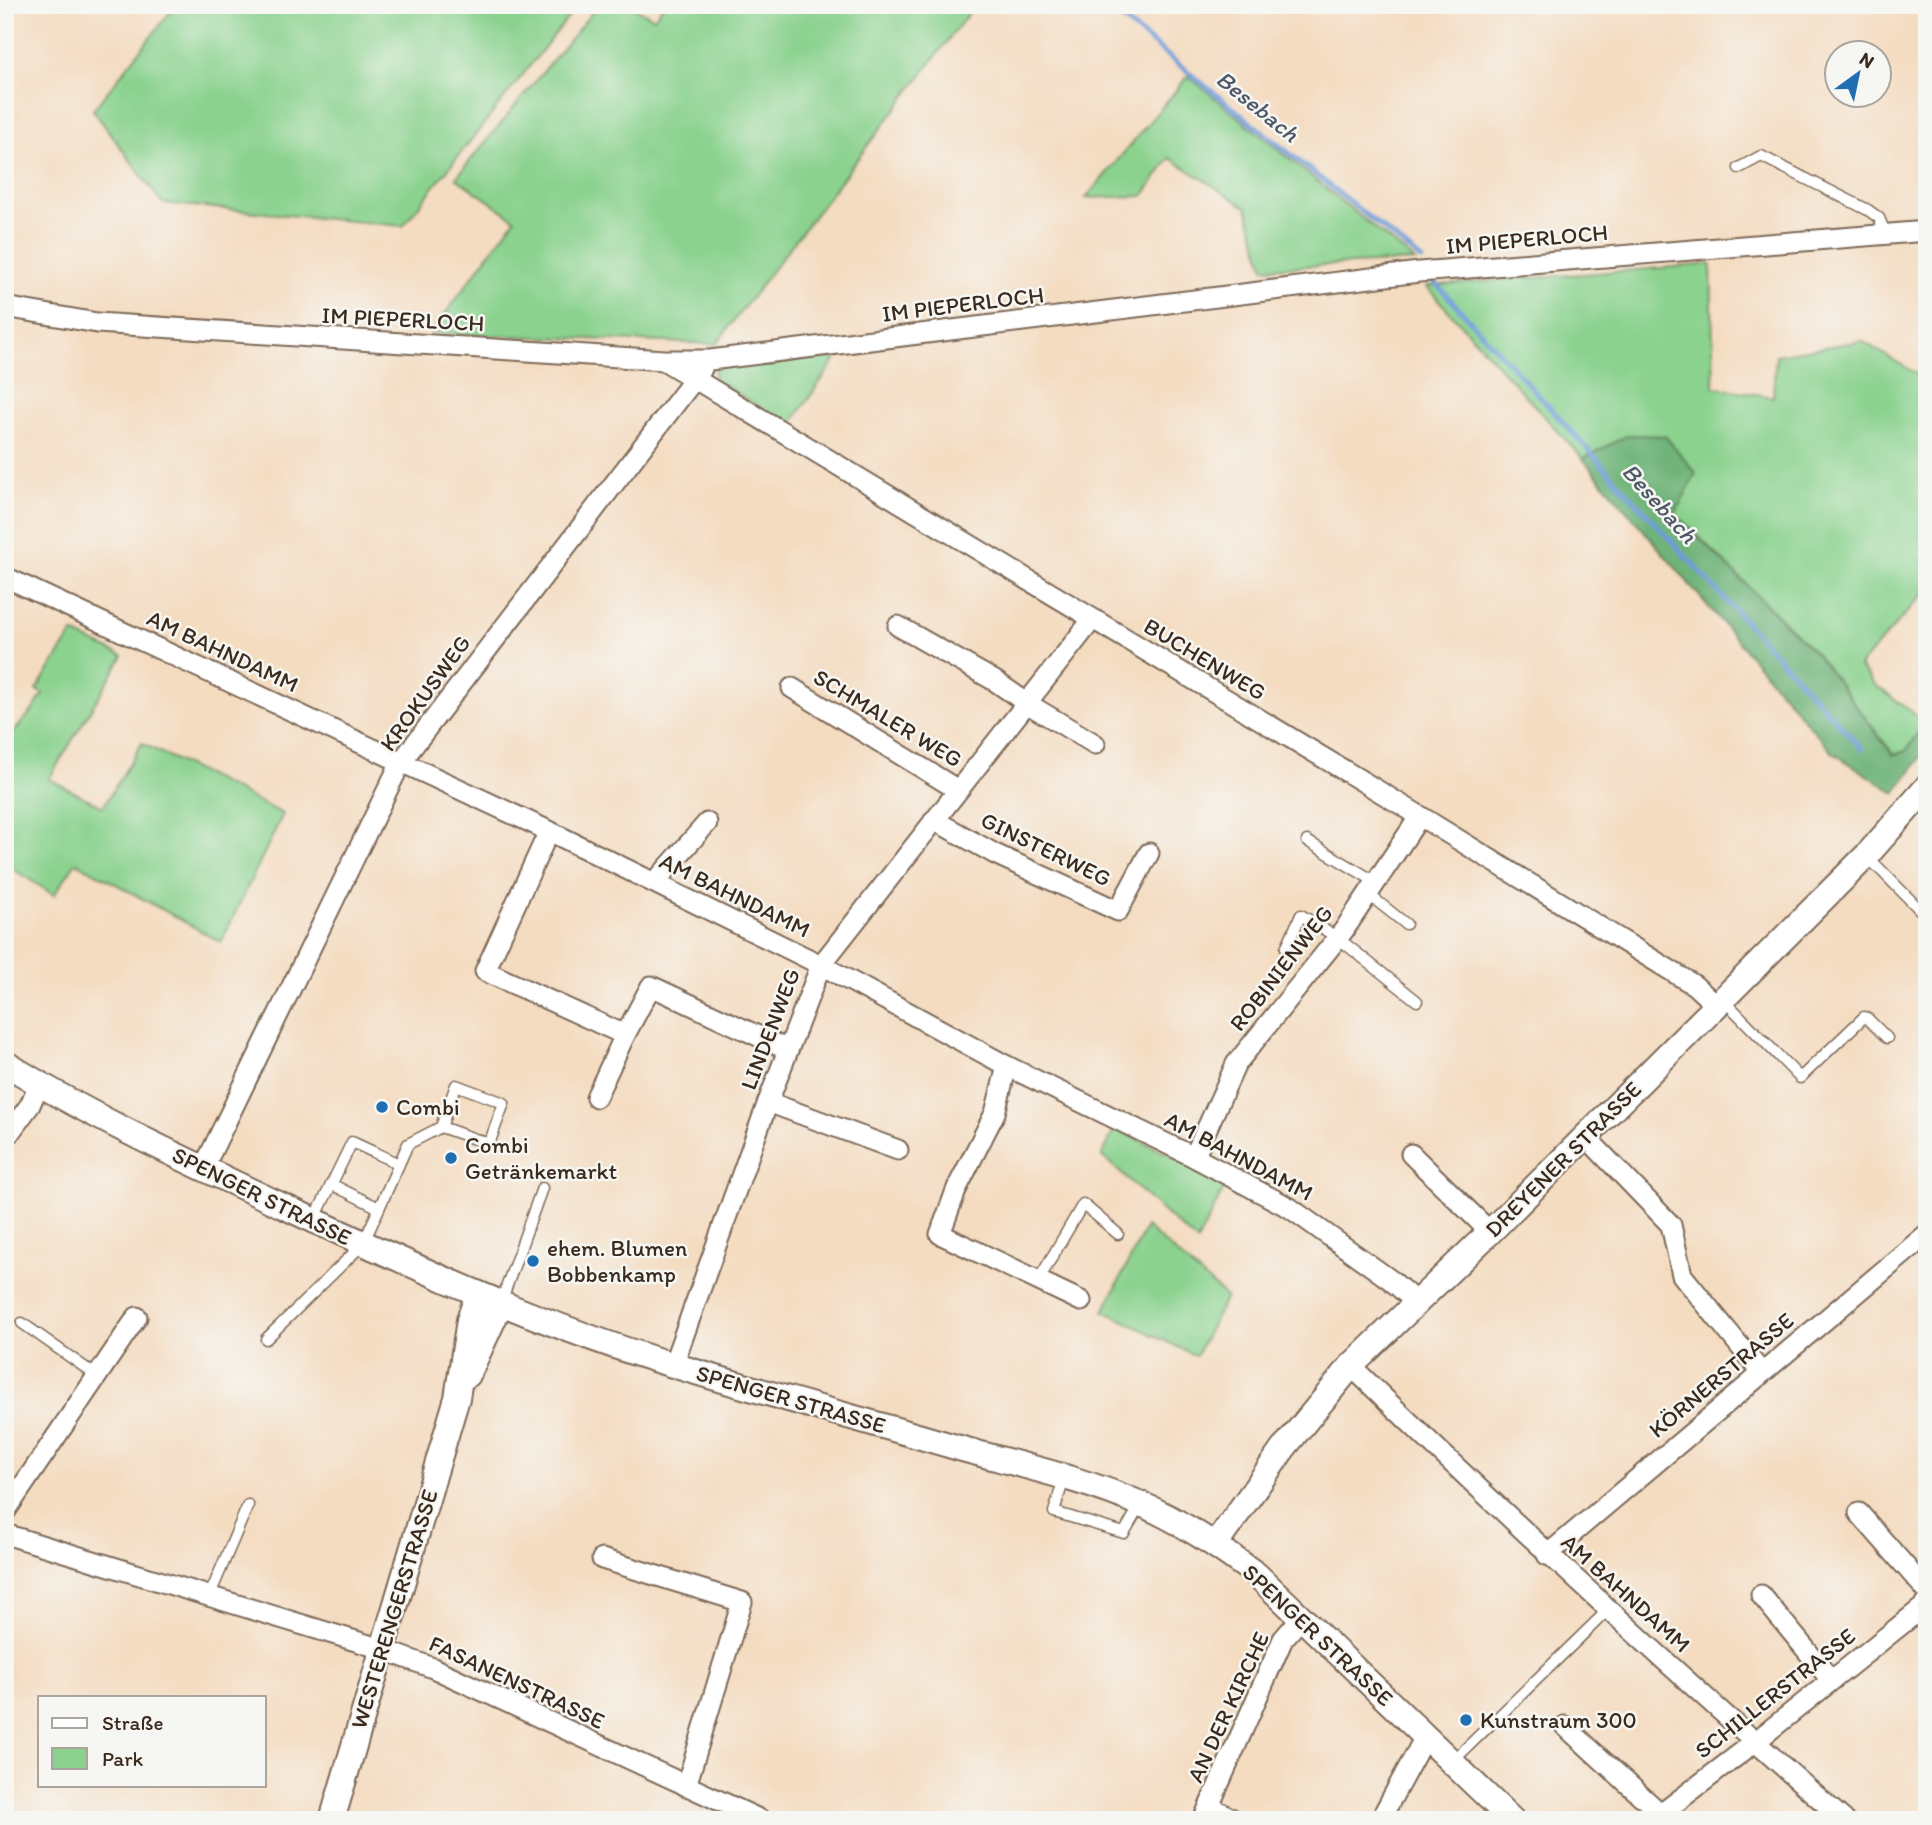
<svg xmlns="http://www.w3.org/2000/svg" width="1932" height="1825" font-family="Itim,sans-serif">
	<rect width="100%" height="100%" fill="#f6f6f2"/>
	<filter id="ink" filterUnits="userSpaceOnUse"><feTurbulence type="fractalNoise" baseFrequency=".0143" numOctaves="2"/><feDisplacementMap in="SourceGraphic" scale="14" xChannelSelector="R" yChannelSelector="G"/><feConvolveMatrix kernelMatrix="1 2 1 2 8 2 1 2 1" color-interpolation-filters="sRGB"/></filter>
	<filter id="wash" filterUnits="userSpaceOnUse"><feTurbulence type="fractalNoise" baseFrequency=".00686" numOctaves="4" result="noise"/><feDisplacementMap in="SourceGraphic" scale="28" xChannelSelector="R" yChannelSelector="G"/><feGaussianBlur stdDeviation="1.57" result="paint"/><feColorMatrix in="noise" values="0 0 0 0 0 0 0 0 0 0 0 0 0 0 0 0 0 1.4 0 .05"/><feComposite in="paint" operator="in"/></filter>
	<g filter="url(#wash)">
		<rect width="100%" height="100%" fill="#f4dcc1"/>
		<g fill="#8ad28e" stroke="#627e56" stroke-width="2">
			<path d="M176,5H578L403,226L162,203L93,110Z"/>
			<path d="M598,5H629L654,18L664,5H975L716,344L431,333L515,219L456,178Z"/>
			<path d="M1188,76L1415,261L1264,268L1247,208L1170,158L1143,196L1086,198Z"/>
			<path d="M1711,264L1714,387L1773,397L1776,355L1862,341L1927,380V594L1924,593L1859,666L1874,684L1925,722L1906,751L1894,755L1818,656L1675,513L1628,435L1583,459L1426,286Z"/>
			<path d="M842,350L790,426L714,379L715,368Z"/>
			<path d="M73,633L123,656L49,779L103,807L142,743L283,814L221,942L76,862L54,895L5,864V742L32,711L43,694L36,690Z"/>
			<path d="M1115,1128L1227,1183L1197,1242L1102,1156Z"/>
			<path d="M1146,1227L1226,1297L1196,1356L1104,1311Z"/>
		</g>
		<path fill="#6fb479" stroke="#556f4c" stroke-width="2" d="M1628,435L1665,436L1696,473L1675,514L1818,656L1893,755L1906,751L1925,722L1927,723V749L1895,793L1832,752L1583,459Z"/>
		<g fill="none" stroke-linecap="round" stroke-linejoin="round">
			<g stroke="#6e9cd7" stroke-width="5">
				<path d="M1105,5L1422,260"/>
				<path d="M1432,279L1862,749"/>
			</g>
		</g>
	</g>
	<g filter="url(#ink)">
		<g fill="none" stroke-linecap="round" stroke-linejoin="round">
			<g stroke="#7c6857" stroke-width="13">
				<g id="service">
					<path d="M1739,168L1761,156L1868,210L1879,218L1886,235"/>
					<path d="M1307,841L1376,882"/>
					<path d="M1867,856L1927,917"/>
					<path d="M1368,894L1406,924"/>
					<path d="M1286,948L1301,915L1338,938L1417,1001"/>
					<path d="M1724,1000L1800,1078L1864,1017L1867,1018L1887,1038"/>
					<path d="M331,1184L379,1208"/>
					<path d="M314,1220L352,1142L399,1164"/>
					<path d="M1038,1281L1083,1204L1118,1234"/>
					<path d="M501,1302L542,1188"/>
					<path d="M22,1323L97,1376"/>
					<path d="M266,1339L363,1244L408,1144L441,1127L456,1085L504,1103L489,1144L441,1127"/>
					<path d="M1064,1478L1054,1512L1124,1533L1141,1504"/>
					<path d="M209,1597L248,1505"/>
					<path d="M1453,1761L1608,1610"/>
					<path d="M1211,1802L1245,1820"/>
				</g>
			</g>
			<g stroke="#7c6857" stroke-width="23">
				<g id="minor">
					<path d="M5,307L97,323L664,360H710L1419,272L1927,231"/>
					<path d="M665,361L1420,816L1694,985L1717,1006"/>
					<path d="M5,577L549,831L821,965L1007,1066L1194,1157L1290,1208L1392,1281L1417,1303"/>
					<path d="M898,626L995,681L1028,704L1095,744"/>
					<path d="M792,688L958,790"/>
					<path d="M934,820L995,854L1118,911L1149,853"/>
					<path d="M549,831L485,971L625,1035L651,986L788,1050"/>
					<path d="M655,882L707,823"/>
					<path d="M1007,1066L995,1113L957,1188L940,1234L1081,1301"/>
					<path d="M596,1097L625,1035"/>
					<path d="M768,1102L898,1150"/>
					<path d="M1586,1137L1671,1225L1682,1275L1761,1372"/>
					<path d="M5,1139L30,1105L39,1084"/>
					<path d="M1411,1154L1490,1232"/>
					<path d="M1194,1157L1236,1064L1344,930L1420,816"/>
					<path d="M203,1169L401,762L702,369"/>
					<path d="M673,1365L768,1102L821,965L1092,620"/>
					<path d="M1351,1366C1512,1522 1675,1673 1844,1820"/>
					<path d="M5,1512L137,1317"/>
					<path d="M1859,1513L1927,1591"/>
					<path d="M5,1534L382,1649L433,1668L761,1820"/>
					<path d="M1547,1555L1927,1234"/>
					<path d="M602,1559L742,1602L686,1786"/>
					<path d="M1761,1595L1831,1680"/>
					<path d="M1565,1726L1661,1814"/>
					<path d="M1203,1820L1283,1639L1302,1617"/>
					<path d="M1380,1820L1426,1735"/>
					<path d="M1653,1820L1755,1742L1927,1604"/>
				</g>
			</g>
			<g stroke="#7c6857" stroke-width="28">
				<g id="tertiary">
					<path d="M5,1063C94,1119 190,1162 285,1207C412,1266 541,1325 676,1366C768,1394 860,1419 952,1446C1015,1464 1081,1478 1141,1504C1183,1522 1220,1548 1257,1575L1512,1820"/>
					<path d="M468,1375L501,1303"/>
					<path d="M1216,1544L1283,1449L1351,1366L1490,1232L1867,855L1927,787"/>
					<path d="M332,1820L457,1398L469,1320L478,1294"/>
				</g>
			</g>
			<use href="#service" stroke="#fff" stroke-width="10"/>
			<use href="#minor" stroke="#fff" stroke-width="19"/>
			<use href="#tertiary" stroke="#fff" stroke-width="24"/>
		</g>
	</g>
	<g fill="#1f6fb2" stroke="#f6f6f2" stroke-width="2.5">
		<circle cx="382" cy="1107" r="7"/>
		<circle cx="451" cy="1158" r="7"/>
		<circle cx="533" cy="1261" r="7"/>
		<circle cx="1466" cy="1720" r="7"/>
	</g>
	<g text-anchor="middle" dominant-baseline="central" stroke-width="5" stroke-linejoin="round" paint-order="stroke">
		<g font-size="23" fill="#3b2a1e" stroke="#f6f6f2">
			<text transform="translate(1527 239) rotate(-5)">IM PIEPERLOCH</text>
			<text transform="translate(963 304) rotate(-7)">IM PIEPERLOCH</text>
			<text transform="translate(403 319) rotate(3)">IM PIEPERLOCH</text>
			<text transform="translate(223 651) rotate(25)">AM BAHNDAMM</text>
			<text transform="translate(1205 659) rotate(31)">BUCHENWEG</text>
			<text transform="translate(425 693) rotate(-54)">KROKUSWEG</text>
			<text transform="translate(888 718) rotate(31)">SCHMALER WEG</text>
			<text transform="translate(1046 849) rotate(26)">GINSTERWEG</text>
			<text transform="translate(735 895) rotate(26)">AM BAHNDAMM</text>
			<text transform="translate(1281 968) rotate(-52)">ROBINIENWEG</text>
			<text transform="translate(770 1029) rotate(-69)">LINDENWEG</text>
			<text transform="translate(1239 1156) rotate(28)">AM BAHNDAMM</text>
			<text transform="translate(1563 1159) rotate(-45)">DREYENER STRASSE</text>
			<text transform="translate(262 1196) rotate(26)">SPENGER STRASSE</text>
			<text transform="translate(1721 1375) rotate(-40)">KÖRNERSTRASSE</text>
			<text transform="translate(791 1399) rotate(16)">SPENGER STRASSE</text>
			<text transform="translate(1626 1593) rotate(42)">AM BAHNDAMM</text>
			<text transform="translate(394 1609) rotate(-73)">WESTERENGERSTRASSE</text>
			<text transform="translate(1318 1635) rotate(43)">SPENGER STRASSE</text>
			<text transform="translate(517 1682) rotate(25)">FASANENSTRASSE</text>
			<text transform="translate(1775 1693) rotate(-38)">SCHILLERSTRASSE</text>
			<text transform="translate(1228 1707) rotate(-65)">AN DER KIRCHE</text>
		</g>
		<g font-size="23" fill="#3b2a1e" stroke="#f6f6f2" text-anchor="start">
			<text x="396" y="1107">Combi</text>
			<text x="465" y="1145">Combi<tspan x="465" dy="26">Getränkemarkt</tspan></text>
			<text x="547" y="1248">ehem. Blumen<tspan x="547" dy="26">Bobbenkamp</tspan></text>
			<text x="1480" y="1720">Kunstraum 300</text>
		</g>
		<g font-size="24" font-style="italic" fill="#4f5868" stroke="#f6f6f2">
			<text transform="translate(1258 106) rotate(39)">Besebach</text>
			<text transform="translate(1660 503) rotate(48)">Besebach</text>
		</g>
	</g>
	<rect width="1932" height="1825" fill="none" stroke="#f6f6f2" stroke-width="28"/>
	<rect x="38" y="1696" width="228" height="91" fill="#f6f6f2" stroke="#aba49d" stroke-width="2"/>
	<rect x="52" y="1718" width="35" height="10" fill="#ffffff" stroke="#aba49d" stroke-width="2"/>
	<text x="102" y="1730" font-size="21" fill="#3b2a1e">Straße</text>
	<rect x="52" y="1748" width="35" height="21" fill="#8ad28e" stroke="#aba49d" stroke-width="2"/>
	<text x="102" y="1766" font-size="21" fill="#3b2a1e">Park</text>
	<g transform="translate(1858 74) rotate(33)"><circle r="33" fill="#f6f6f2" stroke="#aba49d" stroke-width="2"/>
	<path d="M0-5L12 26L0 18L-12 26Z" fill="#1f6fb2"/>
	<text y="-10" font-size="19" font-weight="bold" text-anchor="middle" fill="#3b2a1e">N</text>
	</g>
</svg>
